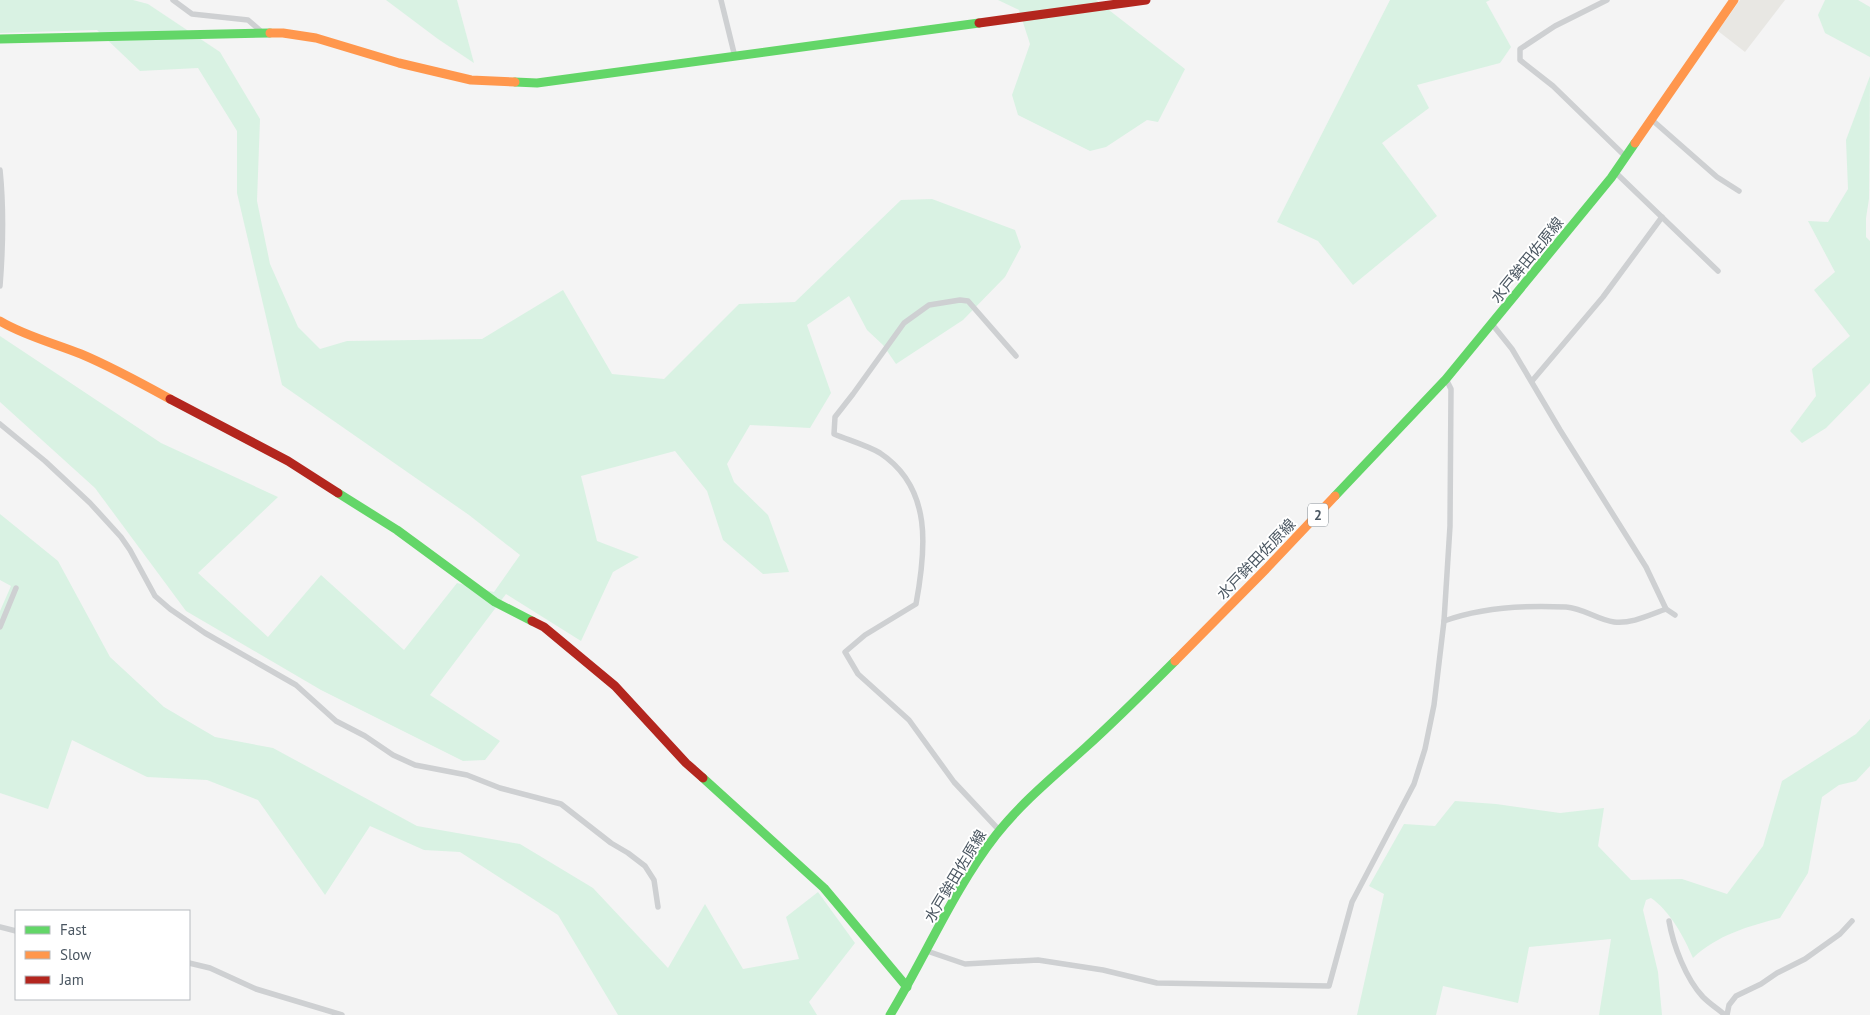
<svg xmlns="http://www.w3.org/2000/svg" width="1870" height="1015" font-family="'PT Sans','Noto Sans JP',sans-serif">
	<rect width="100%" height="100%" fill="#f4f4f4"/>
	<path fill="#e8e7e3" d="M1740,0H1785L1745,52L1718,31Z"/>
	<g fill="#d9f2e3">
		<path d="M0,0H133L148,4L220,52L260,119L257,201L270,264L298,327L320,349L347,341L482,339L563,290L612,374L664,379L739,304L795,302L901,200L932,199L1015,230L1021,247L1005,277L963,320L896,364L883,345L867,330L849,296L807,325L831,393L810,428L750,425L727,464L734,482L768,515L789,572L763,574L723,540L707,491L675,451L581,476L597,541L639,557L613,572L581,641L506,594L430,695L500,741L485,760L463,761L321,690L186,611L95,488L0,402V336L161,443L278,497L198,573L268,637L321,575L404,650L457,583L494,592L520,555L469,515L282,385L237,193V131L198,68L140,71L97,30L0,33Z"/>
		<path d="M386,0H457L474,63L438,39Z"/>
		<path d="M998,0H1096L1185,69L1158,122L1147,120L1106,147L1090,151L1018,115L1012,95L1030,44L1019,10Z"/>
		<path d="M1390,0H1490L1486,2L1511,47L1500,63L1417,85L1429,108L1382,143L1437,216L1353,285L1318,241L1277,222Z"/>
		<path d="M1825,0H1858L1870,7V57L1825,33L1818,15Z"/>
		<path d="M1870,76L1869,199L1866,218V237L1870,241V383L1826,428L1802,443L1790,431L1816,396L1812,369L1850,336L1814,290L1835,272L1808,221L1828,222L1848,189L1846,140Z"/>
		<path d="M0,514L58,561L110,657L164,707L215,737L273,748L417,826L520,844L593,888L668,968L705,904L743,969L799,959L786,917L818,892L855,943L809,1002L817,1015H618L558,915L460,852L424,850L370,826L325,895L258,800L207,780L147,777L72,740L48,809L0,793V611L11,586L0,580Z"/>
		<path d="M1870,719V766L1856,781L1839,785L1822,797L1808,873L1780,918C1749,926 1717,935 1693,958C1684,937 1670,911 1651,898L1646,900L1643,910L1658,972L1662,1015H1599L1611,939L1529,947L1518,1003L1443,986L1436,1015H1357L1384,894L1369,886L1404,824L1435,826L1455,801L1496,804L1560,813L1604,808L1598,846L1631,880L1682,879L1727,894L1763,846L1782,781L1856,734Z"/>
	</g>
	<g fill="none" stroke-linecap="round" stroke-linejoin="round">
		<g stroke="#ced0d2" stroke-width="5.5">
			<path d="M173,0L192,14L248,20L263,33"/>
			<path d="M721,0L735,57"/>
			<path d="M1607,0L1555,26L1520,49V60L1553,86L1626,157"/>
			<path d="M1651,119L1717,177L1739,191"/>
			<path d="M0,170C4,209 3,248 0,286"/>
			<path d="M1615,172L1718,271"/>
			<path d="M1492,324L1512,349L1560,430L1646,567L1666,609L1675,615"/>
			<path d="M1532,381L1603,297L1662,217"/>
			<path d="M0,424L45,461L90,503L121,537L130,550L155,596L170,609L205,633L296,685L336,721L365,736L393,755L415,765L467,775L500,788L561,804L611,843L628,853L645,866L654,880L658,907"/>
			<path d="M1444,621C1482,607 1525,605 1566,607C1583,608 1598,620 1614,622C1632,624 1649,615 1666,609"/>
			<path d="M0,627L16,588"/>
			<path d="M999,830L954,782L909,720L858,674L845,652L865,635L916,604C926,550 933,488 880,453C866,445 848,440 834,434L835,417L853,394L904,323L929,305L960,300L968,301L1016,356"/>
			<path d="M1669,921C1673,945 1686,979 1703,997C1710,1004 1718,1009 1725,1015"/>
			<path d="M0,927L16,931"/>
			<path d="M927,951L965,964L1038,960L1103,970L1157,983L1329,986L1352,902L1414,784L1425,749L1434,705L1444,621L1450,526L1451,389L1446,379"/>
			<path d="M189,963L210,968L256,989L342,1015"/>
			<path d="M1727,1015L1729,1005L1736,996L1761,984L1777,973L1805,959L1840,934L1852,921"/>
		</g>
		<g stroke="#63d668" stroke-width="9">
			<path d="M0,39L270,33"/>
			<path d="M515,82L537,83L979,23"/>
			<path d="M338,493L397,530L495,602L532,621"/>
			<path d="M1335,496L1446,379L1611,178L1635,143"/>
			<path d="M703,778L824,888L907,987"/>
			<path d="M890,1015C926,956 953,890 996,835C1021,803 1054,776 1085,748C1116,720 1145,691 1175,661"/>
		</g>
		<g stroke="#ff974d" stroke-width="9">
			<path d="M270,33H283L316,38L399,63L471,80L515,82"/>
			<path d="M1635,143L1734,0"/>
			<path d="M0,321C25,336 54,343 81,354C112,367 141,383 170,399"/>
			<path d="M1175,661L1266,569L1335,496"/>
		</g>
		<g stroke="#b3261e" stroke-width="9">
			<path d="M979,23L1146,0"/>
			<path d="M170,399L288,461L338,493"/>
			<path d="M532,621L544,627L615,686L686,763L703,778"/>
		</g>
	</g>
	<g text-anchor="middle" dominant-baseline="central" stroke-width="4" stroke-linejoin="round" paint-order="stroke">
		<rect fill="#fff" stroke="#808990" stroke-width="1" x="1308" y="503.5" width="20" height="23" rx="4"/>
		<g font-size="14" font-weight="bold" fill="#4a5661">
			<text x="1318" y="515">2</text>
		</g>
		<g font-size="15" fill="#4a5661" stroke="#fff">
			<text transform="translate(1527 260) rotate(-51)">水戸鉾田佐原線</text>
			<text transform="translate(1256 559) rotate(-46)">水戸鉾田佐原線</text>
			<text transform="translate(955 876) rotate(-59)">水戸鉾田佐原線</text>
		</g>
	</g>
	<rect x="15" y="910" width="175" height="90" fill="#ffffff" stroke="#b7bbc0"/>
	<rect x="25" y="926" width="25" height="8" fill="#63d668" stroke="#b7bbc0"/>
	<text x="60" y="935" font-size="15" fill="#4a5661">Fast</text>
	<rect x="25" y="951" width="25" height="8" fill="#ff974d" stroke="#b7bbc0"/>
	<text x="60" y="960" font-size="15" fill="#4a5661">Slow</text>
	<rect x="25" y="976" width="25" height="8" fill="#b3261e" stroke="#b7bbc0"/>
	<text x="60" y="985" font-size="15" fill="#4a5661">Jam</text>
</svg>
